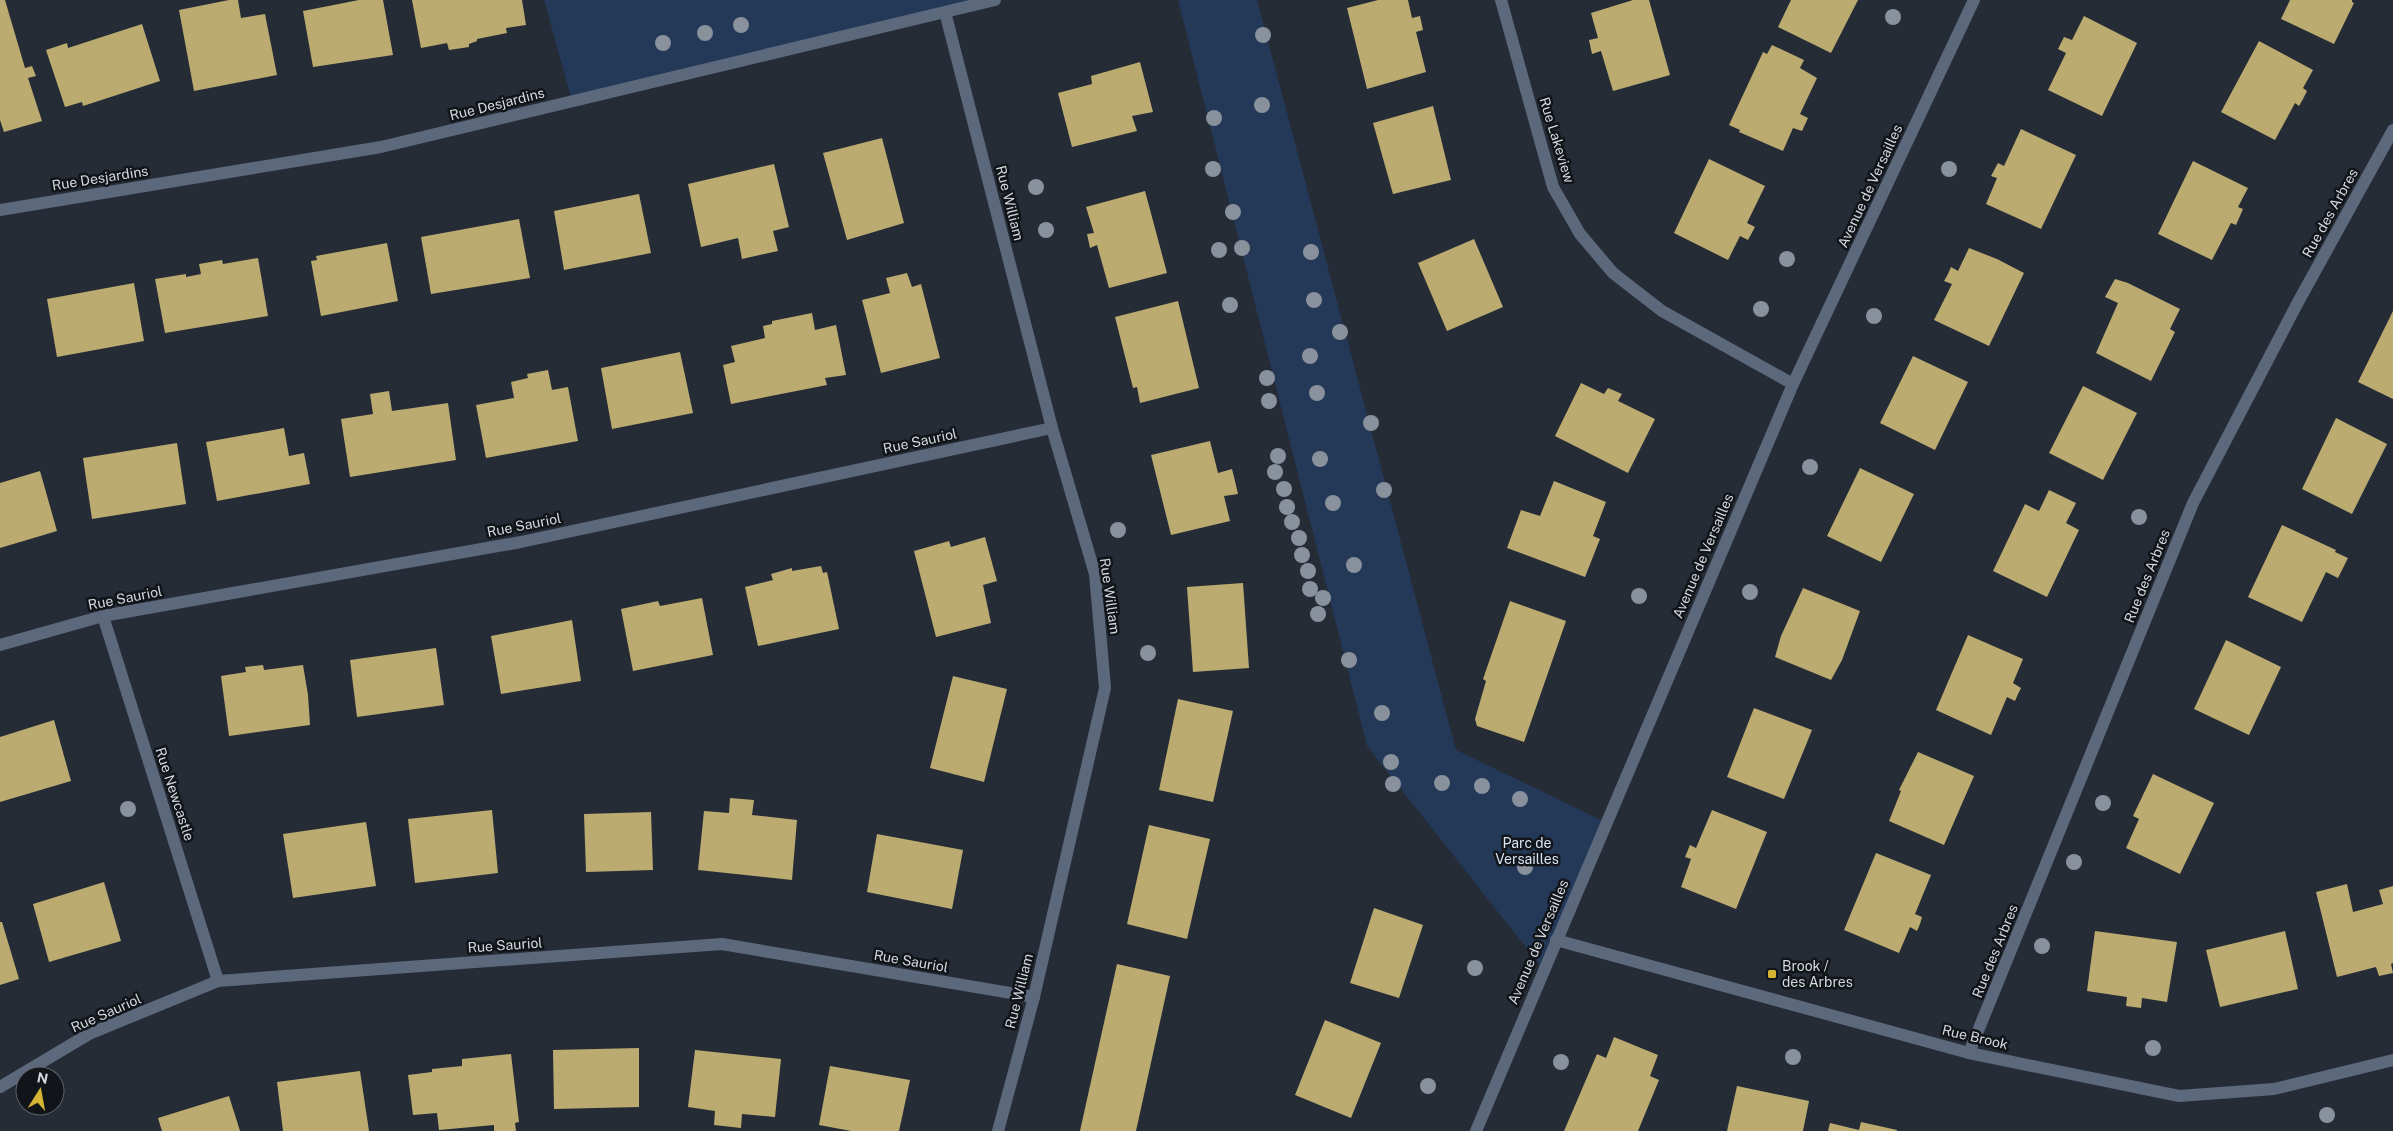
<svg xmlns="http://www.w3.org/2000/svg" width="2393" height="1131" font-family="'Public Sans',sans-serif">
	<rect width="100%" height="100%" fill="#262c36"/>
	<g fill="#243858">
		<path d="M544,0H995L572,101Z"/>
		<path d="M1178,0H1257L1456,750L1605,822L1543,969L1367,746Z"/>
	</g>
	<g fill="#bbab71">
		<path d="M0,0H5L25,68L32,66L36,76L28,78L42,121L4,132L0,120Z"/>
		<path d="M229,0H238L241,18L265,14L277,75L194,91L179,10Z"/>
		<path d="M359,0H383L393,55L313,67L303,11Z"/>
		<path d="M412,0H522L526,25L506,28L507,33L477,39V41L469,44V47L449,50L447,43L421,48Z"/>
		<path d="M1378,0H1408L1412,18L1420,16L1423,30L1416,32L1426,72L1367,89L1347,8Z"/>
		<path d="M1633,0H1649L1670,75L1613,91L1601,51L1592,54L1589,40L1598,38L1591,13Z"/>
		<path d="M1791,0H1858L1831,53L1778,27Z"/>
		<path d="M2290,0H2352V2L2354,3L2334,44L2281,19Z"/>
		<path d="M2084,16L2137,43L2102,116L2048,90L2066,53L2058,49L2064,37L2072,40Z"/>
		<path d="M142,24L160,81L83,106L82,102L65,107L46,50L67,43L68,48Z"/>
		<path d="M2259,41L2313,70L2303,88L2307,91L2303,99L2299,106L2295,103L2275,140L2221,112Z"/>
		<path d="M1772,45L1804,60L1800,68L1817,78L1800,114L1808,118L1802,131L1793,128L1783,151L1739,132L1740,130L1729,125L1763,52L1767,54Z"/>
		<path d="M1140,62L1153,112L1132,116L1137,131L1072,147L1058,93L1092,84L1091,76Z"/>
		<path d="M1433,106L1451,180L1393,194L1373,123Z"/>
		<path d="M2021,129L2076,155L2041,229L1986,204L1997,178L1991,176L1998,163L2004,166Z"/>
		<path d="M882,138L904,223L847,240L823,153Z"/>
		<path d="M1709,159L1765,186L1747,223L1755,227L1748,240L1740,236L1728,260L1674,233Z"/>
		<path d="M2193,161L2248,188L2238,207L2243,209L2236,225L2231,223L2212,260L2158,234Z"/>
		<path d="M774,164L789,227L773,231L778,251L742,259L738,238L701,247L688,184Z"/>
		<path d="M1145,191L1167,273L1109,288L1097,245L1090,248L1087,234L1094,233L1086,207Z"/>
		<path d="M639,194L651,253L564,270L554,211Z"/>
		<path d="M519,219L530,278L431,294L421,237Z"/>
		<path d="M1474,239L1503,307L1447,331L1418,263Z"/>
		<path d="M387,243L398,301L321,316L311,261L317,260L316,256Z"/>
		<path d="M1969,248L1997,259L2024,273L1989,346L1934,320L1952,284L1944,281L1948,274L1951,267L1958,271Z"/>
		<path d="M258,258L268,316L165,333L155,279L186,274V277L201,274L199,264L222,260L223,264Z"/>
		<path d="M907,273L912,287L921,284L940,358L881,373L862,300L890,293L886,278Z"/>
		<path d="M2115,279L2128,283L2180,309L2170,329L2175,332L2151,381L2096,353L2118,303L2105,297Z"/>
		<path d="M134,283L144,341L57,357L47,299Z"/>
		<path d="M1178,301L1199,388L1140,403L1137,387L1133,388L1115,317Z"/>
		<path d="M2393,311V399L2358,382Z"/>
		<path d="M812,313L815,330L836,325L846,375L825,378L827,385L731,404L723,365L735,362L731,346L765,338L763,326L772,324V321Z"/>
		<path d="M680,352L693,413L612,429L601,368Z"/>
		<path d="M1913,356L1968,382L1935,450L1880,423Z"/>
		<path d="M548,370L552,390L568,387L578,441L486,458L476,405L514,398L511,382L528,378L527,374Z"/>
		<path d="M1581,383L1604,394L1608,388L1622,394L1618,401L1655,419L1628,473L1555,436Z"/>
		<path d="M2083,386L2137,413L2103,480L2049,453Z"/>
		<path d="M389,391L392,411L448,403L456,460L350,477L341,419L373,414L370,394Z"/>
		<path d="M2336,418L2387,444L2352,514L2302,489Z"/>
		<path d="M284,428L289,456L304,453L310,484L217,501L206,442Z"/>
		<path d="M1210,441L1218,473L1232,469L1235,481L1238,494L1224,496L1230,521L1171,535L1151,455Z"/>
		<path d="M177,443L186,504L92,519L83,458Z"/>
		<path d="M1860,468L1914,494L1881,562L1827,536Z"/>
		<path d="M40,471L57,531L0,548V483Z"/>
		<path d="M1554,481L1606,502L1593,536L1600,539L1585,577L1507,548L1521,510L1540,516Z"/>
		<path d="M2049,490L2076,503L2066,523L2079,530L2047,597L1993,571L2025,504L2039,511Z"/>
		<path d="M2282,525L2336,550L2335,552L2348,558L2338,578L2326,572L2302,622L2248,597Z"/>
		<path d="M985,537L997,581L983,585L991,623L936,637L914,551L949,541L951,547Z"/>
		<path d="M821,566L823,573L827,572L839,629L758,646L745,587L773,580L771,574L792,568V571Z"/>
		<path d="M1243,583L1249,668L1193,672L1187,587Z"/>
		<path d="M1803,588L1860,611L1842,660L1831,680L1775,657L1781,636Z"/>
		<path d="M702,598L713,655L633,671L621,609L658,601L660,606Z"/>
		<path d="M1510,601L1566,621L1524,742L1477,726L1475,719L1486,681L1483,679Z"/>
		<path d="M572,620L581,681L501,694L491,636Z"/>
		<path d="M1968,635L2023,659L2013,683L2021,688L2018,694L2015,701L2007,697L1991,735L1936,710Z"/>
		<path d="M2226,640L2281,667L2249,735L2194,709Z"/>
		<path d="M436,648L444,705L357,717L350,660Z"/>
		<path d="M263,665L264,670L303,665L308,695L310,725L229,736L221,676L246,672L245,667Z"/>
		<path d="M953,676L1007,689L984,782L930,768Z"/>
		<path d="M1178,699L1233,711L1213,802L1159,790Z"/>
		<path d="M1754,708L1812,730L1784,799L1727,777Z"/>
		<path d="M54,720L71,781L0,802V737Z"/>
		<path d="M1918,752L1974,776L1944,845L1889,821L1901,791L1899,790Z"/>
		<path d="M2153,774L2214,803L2180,874L2126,848L2139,819L2133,816Z"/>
		<path d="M730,798L754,800L752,815L797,820L792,880L698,870L704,811L729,813Z"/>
		<path d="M492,810L498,873L415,883L408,819Z"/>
		<path d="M1712,810L1767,832L1736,909L1681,887L1691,859L1685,857L1690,845L1696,848Z"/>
		<path d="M651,812L653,870L586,872L584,814Z"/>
		<path d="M366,822L376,886L293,898L283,834Z"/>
		<path d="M1149,825L1210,839L1187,939L1127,924Z"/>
		<path d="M877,834L963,850L952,909L867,892Z"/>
		<path d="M1876,853L1931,875L1915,914L1922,917L1920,924L1917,931L1910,927L1899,953L1844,930Z"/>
		<path d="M104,882L121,941L49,962L33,904Z"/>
		<path d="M2347,884L2353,912L2383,904L2379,890L2393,886V963L2391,964L2393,973L2379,976L2376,967L2337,977L2316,892Z"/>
		<path d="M1374,908L1423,925L1399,998L1350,983Z"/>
		<path d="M0,922H2L19,979L0,985Z"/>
		<path d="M2095,931L2177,942L2167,1002L2142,998L2141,1008L2126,1006L2127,997L2087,991Z"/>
		<path d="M2285,931L2298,989L2220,1007L2206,950Z"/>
		<path d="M1117,964L1170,976L1136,1131H1080Z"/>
		<path d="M1325,1020L1381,1043L1351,1118L1295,1095Z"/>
		<path d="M1614,1037L1658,1055L1650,1076L1659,1080L1638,1131H1564L1597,1054L1606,1058Z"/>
		<path d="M639,1048V1107L554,1109L553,1050Z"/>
		<path d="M695,1050L781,1059L775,1117L742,1114L741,1128L714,1125L715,1111L688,1107Z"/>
		<path d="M511,1054L519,1122L515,1123L516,1131H494V1125L439,1130L437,1113L413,1115L408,1075L432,1072V1069L462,1066V1059Z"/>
		<path d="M830,1066L910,1080L899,1131H851L819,1125Z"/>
		<path d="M360,1071L369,1131H283L277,1082Z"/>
		<path d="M1737,1086L1809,1101L1803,1131H1727Z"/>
		<path d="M229,1096L240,1131H162L158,1118Z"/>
		<path d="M1861,1122L1897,1130V1131H1828L1830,1123L1859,1130Z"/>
	</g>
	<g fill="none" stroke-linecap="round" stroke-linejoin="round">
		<g stroke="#5c697d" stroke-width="12">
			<path d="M1501,0L1553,187L1580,234L1613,273L1662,311L1793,384"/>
			<path d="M945,12L1052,428L1095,574L1105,688L1034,997L998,1131"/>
			<path d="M0,210L381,147L995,0"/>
			<path d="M103,616L218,981"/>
			<path d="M0,645L103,616L521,542L1052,428"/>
			<path d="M1556,940L1969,1053L2179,1096L2274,1089L2393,1060"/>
			<path d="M1969,1053L2193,503L2297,304L2393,130"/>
			<path d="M0,1087L89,1034L218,981L722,944L1034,997"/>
			<path d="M1476,1131L1793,384L1974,0"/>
		</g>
	</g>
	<g fill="#89919d">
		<circle cx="1893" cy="17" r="8"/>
		<circle cx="741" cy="25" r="8"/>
		<circle cx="705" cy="33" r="8"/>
		<circle cx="1263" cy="35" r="8"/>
		<circle cx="663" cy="43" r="8"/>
		<circle cx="1262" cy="105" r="8"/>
		<circle cx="1214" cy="118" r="8"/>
		<circle cx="1213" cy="169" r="8"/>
		<circle cx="1949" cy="169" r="8"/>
		<circle cx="1036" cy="187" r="8"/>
		<circle cx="1233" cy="212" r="8"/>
		<circle cx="1046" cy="230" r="8"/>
		<circle cx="1242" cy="248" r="8"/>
		<circle cx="1219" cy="250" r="8"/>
		<circle cx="1311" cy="252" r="8"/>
		<circle cx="1787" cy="259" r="8"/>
		<circle cx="1314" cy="300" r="8"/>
		<circle cx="1230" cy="305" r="8"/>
		<circle cx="1761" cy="309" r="8"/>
		<circle cx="1874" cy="316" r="8"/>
		<circle cx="1340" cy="332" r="8"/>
		<circle cx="1310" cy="356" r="8"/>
		<circle cx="1267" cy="378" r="8"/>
		<circle cx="1317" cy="393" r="8"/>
		<circle cx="1269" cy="401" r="8"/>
		<circle cx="1371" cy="423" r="8"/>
		<circle cx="1278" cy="456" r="8"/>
		<circle cx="1320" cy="459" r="8"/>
		<circle cx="1810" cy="467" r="8"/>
		<circle cx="1275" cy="472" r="8"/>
		<circle cx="1284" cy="489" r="8"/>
		<circle cx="1384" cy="490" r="8"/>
		<circle cx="1333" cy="503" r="8"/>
		<circle cx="1287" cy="507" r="8"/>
		<circle cx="2139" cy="517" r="8"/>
		<circle cx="1292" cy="522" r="8"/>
		<circle cx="1118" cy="530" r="8"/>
		<circle cx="1299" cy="538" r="8"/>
		<circle cx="1302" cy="555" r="8"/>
		<circle cx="1354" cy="565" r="8"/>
		<circle cx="1308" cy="571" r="8"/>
		<circle cx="1310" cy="589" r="8"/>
		<circle cx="1750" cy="592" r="8"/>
		<circle cx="1639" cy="596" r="8"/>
		<circle cx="1323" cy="598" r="8"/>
		<circle cx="1318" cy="614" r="8"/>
		<circle cx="1148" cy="653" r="8"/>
		<circle cx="1349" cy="660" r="8"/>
		<circle cx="1382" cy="713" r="8"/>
		<circle cx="1391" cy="762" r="8"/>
		<circle cx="1442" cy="783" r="8"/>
		<circle cx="1393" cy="784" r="8"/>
		<circle cx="1482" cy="786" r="8"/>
		<circle cx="1520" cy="799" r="8"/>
		<circle cx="2103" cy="803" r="8"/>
		<circle cx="128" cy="809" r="8"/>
		<circle cx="2074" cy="862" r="8"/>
		<circle cx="1525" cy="867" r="8"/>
		<circle cx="2042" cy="946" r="8"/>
		<circle cx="1475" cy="968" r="8"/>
		<circle cx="2153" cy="1048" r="8"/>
		<circle cx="1793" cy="1057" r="8"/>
		<circle cx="1561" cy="1062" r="8"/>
		<circle cx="1428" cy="1086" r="8"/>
		<circle cx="2327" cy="1115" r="8"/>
	</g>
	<rect fill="#d5b534" stroke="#111419" stroke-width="2" x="1767" y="969" width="10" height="10" rx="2.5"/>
	<g text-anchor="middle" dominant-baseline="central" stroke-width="5" stroke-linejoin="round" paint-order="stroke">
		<g font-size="14" fill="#d3d8df" stroke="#111419">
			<text transform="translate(497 104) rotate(-14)">Rue Desjardins</text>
			<text transform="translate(1557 140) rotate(73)">Rue Lakeview</text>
			<text transform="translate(100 178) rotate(-9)">Rue Desjardins</text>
			<text transform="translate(1870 186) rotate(-65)">Avenue de Versailles</text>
			<text transform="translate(1010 203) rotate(76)">Rue William</text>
			<text transform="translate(2330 213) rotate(-61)">Rue des Arbres</text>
			<text transform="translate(920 441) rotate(-12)">Rue Sauriol</text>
			<text transform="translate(524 525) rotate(-11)">Rue Sauriol</text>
			<text transform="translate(1703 556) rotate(-67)">Avenue de Versailles</text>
			<text transform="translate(2147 576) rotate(-68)">Rue des Arbres</text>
			<text transform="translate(1110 596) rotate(82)">Rue William</text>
			<text transform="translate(125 598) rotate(-11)">Rue Sauriol</text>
			<text transform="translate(175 794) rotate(72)">Rue Newcastle</text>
			<text transform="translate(1538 942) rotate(-67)">Avenue de Versailles</text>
			<text transform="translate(505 945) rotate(-4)">Rue Sauriol</text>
			<text transform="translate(1995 951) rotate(-68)">Rue des Arbres</text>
			<text transform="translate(911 961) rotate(10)">Rue Sauriol</text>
			<text transform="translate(1019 991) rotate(-76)">Rue William</text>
			<text transform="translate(106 1013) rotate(-24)">Rue Sauriol</text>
			<text transform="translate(1975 1037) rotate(13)">Rue Brook</text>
		</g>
		<g font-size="14" fill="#dae3f1" stroke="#111419">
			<text x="1527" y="843">Parc de<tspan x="1527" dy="16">Versailles</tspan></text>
		</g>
		<g font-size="14" fill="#d3d8df" stroke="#111419" text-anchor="start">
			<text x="1782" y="966">Brook /<tspan x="1782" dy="16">des Arbres</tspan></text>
		</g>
	</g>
	<g transform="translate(40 1091) rotate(11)"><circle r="24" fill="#111419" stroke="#5f6268"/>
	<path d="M0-4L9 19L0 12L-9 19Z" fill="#d5b534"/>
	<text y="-8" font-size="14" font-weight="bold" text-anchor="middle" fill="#d3d8df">N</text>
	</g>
</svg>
